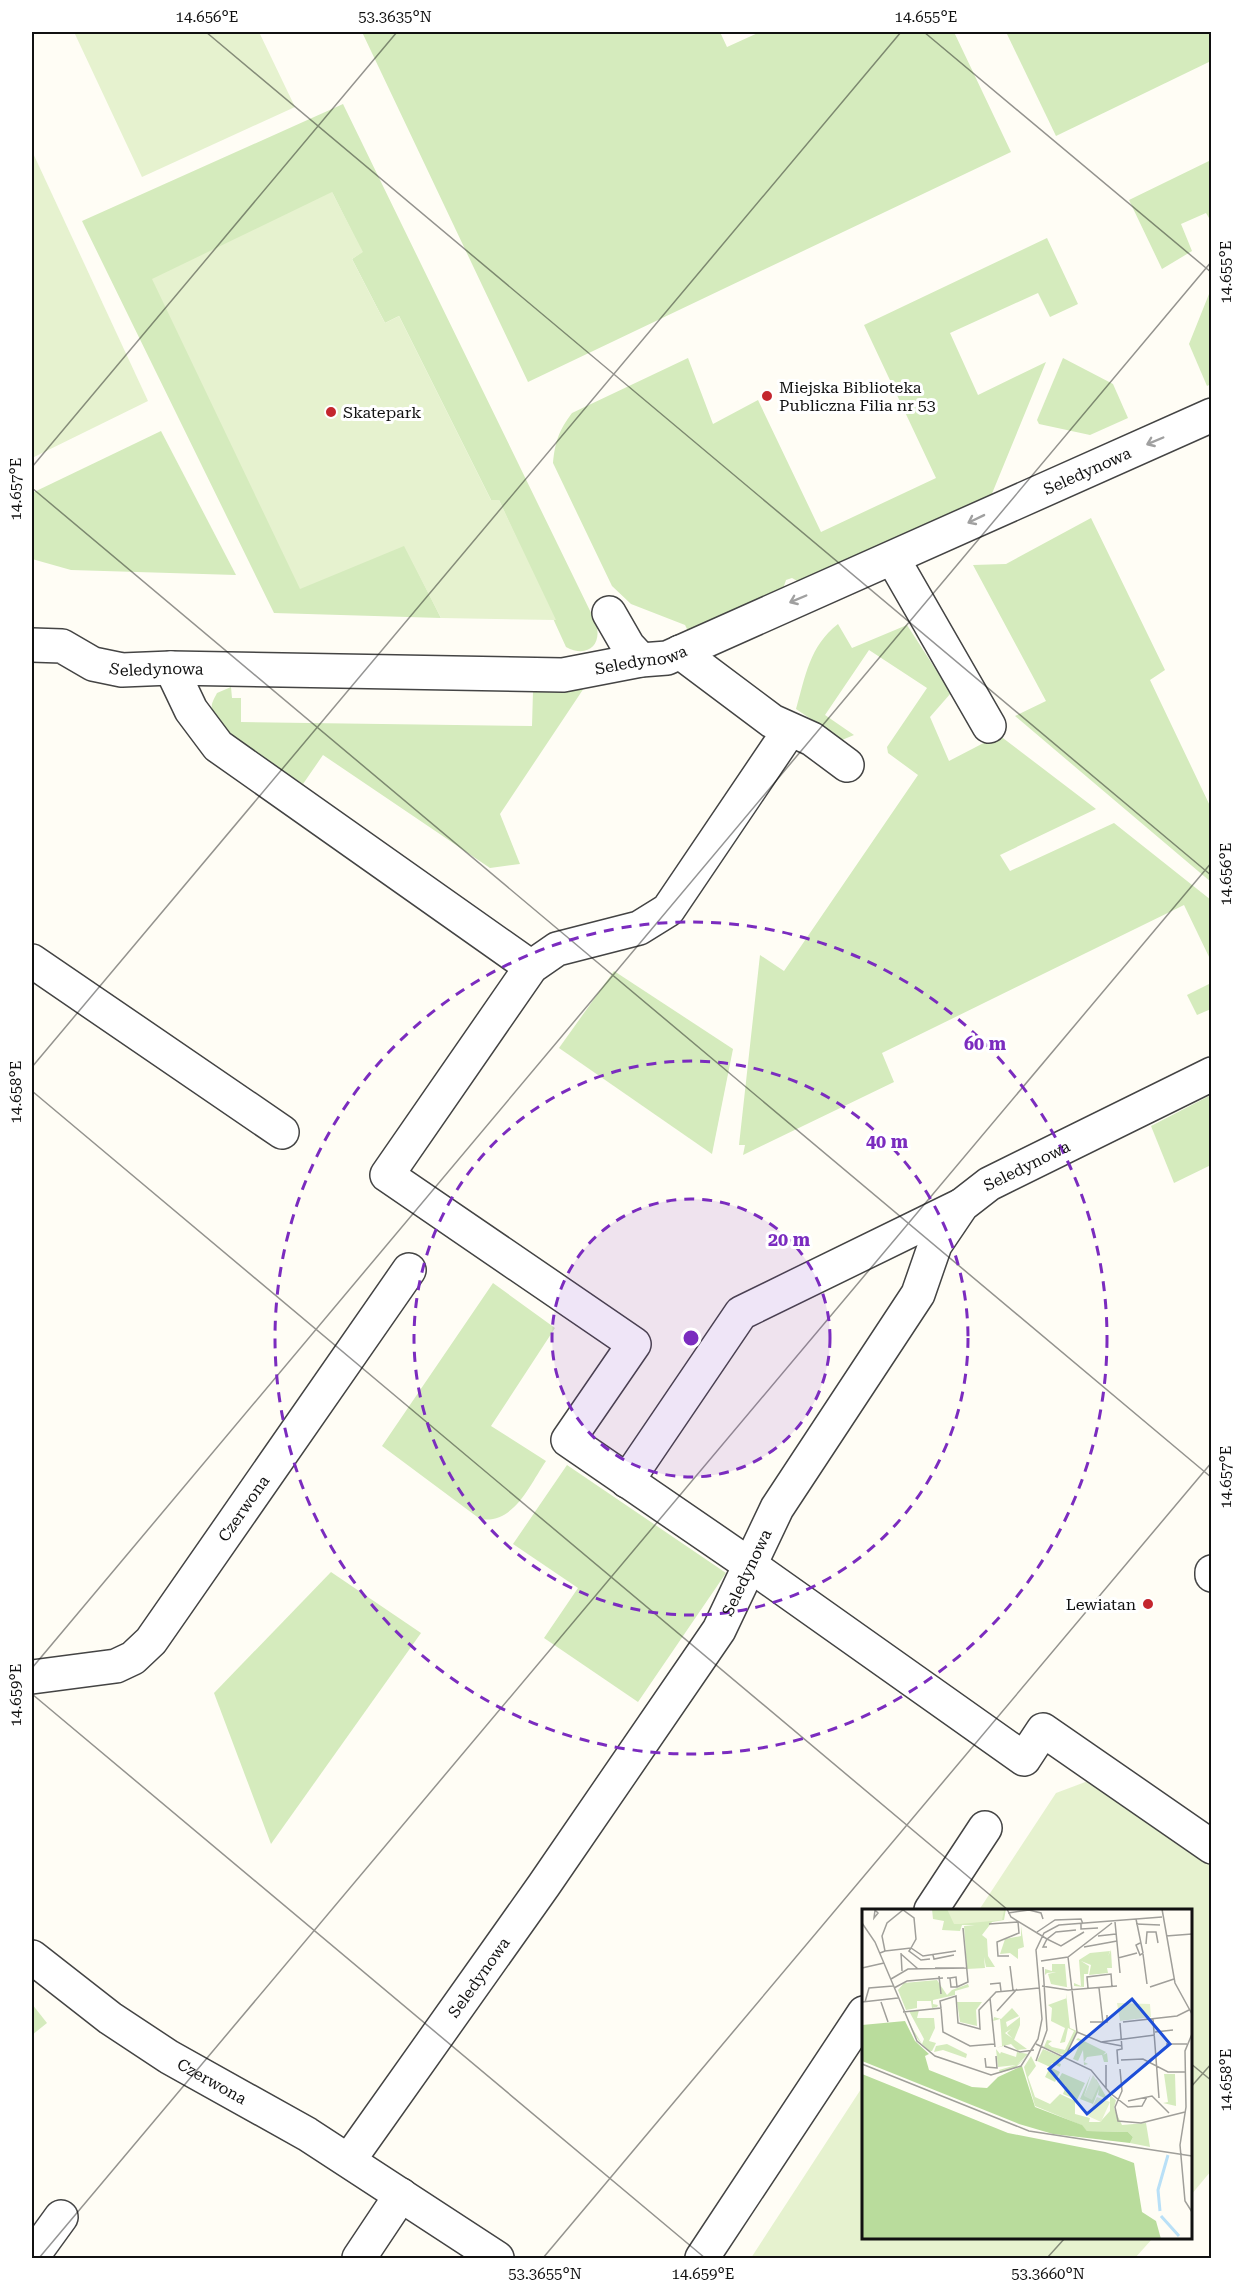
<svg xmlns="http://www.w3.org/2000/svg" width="1243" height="2290" font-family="'Roboto Serif',serif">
	<rect width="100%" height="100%" fill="#fffdf5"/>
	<g fill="#d5ebbd">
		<path d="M362,32H720L727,47L760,32H954L1011,152L528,382Z"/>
		<path d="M1006,32H1211V61L1056,136Z"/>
		<path d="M343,104L595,621C604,644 588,659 566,647L499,500H491L399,316L385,323L352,259L362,252L332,192L405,546L441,618L274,613L82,221Z"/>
		<path d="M1211,160V217L1209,218L1206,213L1181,224L1192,251L1162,269L1129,200Z"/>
		<path d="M1047,238L1078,304L1050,317L1038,293L950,333L978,395L1046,362L991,496L799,582L792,578L786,580L783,589L689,633L685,625L631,604L612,586L553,463C555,442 559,430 572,413L688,358L713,424L758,400L821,532L936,478L864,325Z"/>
		<path d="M1211,289V384L1207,386L1189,344Z"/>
		<path d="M1063,358L1113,384L1128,418L1090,435L1039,424L1037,420Z"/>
		<path d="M161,431L236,575L71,570L32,559V493Z"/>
		<path d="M1091,518L1165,670L1150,680L1211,808V882L1015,716L1046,701L973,565L1006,564Z"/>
		<path d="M838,624L852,648L907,625L951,693L930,717L949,761L999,735L1096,809L1000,855L1010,871L1114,823L1211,900V961L1184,905L882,1053L894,1082L743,1155L745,1145H739L760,955L784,971L918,775L888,753L887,747L927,688L869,650L825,715L854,735L842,740L796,709C806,675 809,647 838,624Z"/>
		<path d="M231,687L232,698H241V722L532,726L533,691L584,688L500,814L520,864L490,868L323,755L303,784C284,771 222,733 214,715C209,706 213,701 217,693Z"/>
		<path d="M614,971L733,1049L712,1154L559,1048Z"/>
		<path d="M1211,983V1009L1197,1015L1187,995Z"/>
		<path d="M1211,1095V1165L1174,1183L1151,1126Z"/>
		<path d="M493,1283L555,1328L491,1426L546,1461C530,1484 514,1525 480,1519L382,1446Z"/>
		<path d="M567,1465L726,1573L638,1702L544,1638L578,1588L513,1544Z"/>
		<path d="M331,1572L421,1633L271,1844L214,1693Z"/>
		<path d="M32,2004L47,2023L32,2035Z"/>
	</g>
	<g fill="#e6f2cf">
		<path d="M74,32H259L295,107L142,177Z"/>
		<path d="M32,151L148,401L32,458Z"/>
		<path d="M332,192L363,252L352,259L385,323L399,316L491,500H499L556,620L441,618L404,546L300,589L152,279Z"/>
		<path d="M1096,1778L1211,1858V2171L1191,2195L1190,1910H979L1056,1793Z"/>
		<path d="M863,2086L864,2238H1153L1135,2258H751Z"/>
	</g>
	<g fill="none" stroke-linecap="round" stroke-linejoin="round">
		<g stroke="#444" stroke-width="36">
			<g id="minor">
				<path d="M893,559L989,726"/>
				<path d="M609,613L628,646L641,660"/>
				<path id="s1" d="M32,645L62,646L93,664L122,670L171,668L563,675L641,660L667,658L1212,415"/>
				<path d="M680,652L772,721L812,739L847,765"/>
				<path d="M171,668L191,710L218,746L531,967"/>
				<path d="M789,731L668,910L639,928L557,949L531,967L387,1175L634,1344L568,1440L750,1565L1024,1759L1043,1730L1212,1847"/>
				<path d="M32,961L282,1132"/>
				<path d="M627,1481L741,1313L960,1206"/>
				<path d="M1212,1572V1575"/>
				<path id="s2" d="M32,1677L116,1666L133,1658L151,1641L409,1270"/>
				<path d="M931,1910L985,1828"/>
				<path id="s3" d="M32,1957L110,2018L169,2057L307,2134L497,2258"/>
				<path id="s4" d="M349,2160L544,1885L719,1630L777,1508L918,1294L935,1245L962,1205L989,1184L1212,1074"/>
				<path d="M32,2257L61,2217"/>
				<path d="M359,2258L401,2195"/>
				<path d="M702,2258L864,2013"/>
			</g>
		</g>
		<use href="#minor" stroke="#fff" stroke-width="33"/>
	</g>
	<defs><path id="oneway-shaft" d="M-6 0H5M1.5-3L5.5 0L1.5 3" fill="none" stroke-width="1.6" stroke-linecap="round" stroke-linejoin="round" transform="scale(1.5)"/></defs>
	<g stroke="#a0a0a0">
		<use href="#oneway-shaft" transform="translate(1155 441) rotate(157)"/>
		<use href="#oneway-shaft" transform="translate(976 519) rotate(154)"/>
		<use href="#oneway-shaft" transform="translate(798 599) rotate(157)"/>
	</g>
	<path fill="none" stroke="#111" stroke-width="1.5" stroke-opacity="0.45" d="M206,32L1212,876M924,32L1212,273M32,467L397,32M32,488L1212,1478M32,1067L901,32M32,1091L1008,1910M32,1668L1212,261M32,1694L705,2258M1190,2063L1212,2081M1190,2088L1212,2063M39,2258L1212,862M543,2258L1212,1462M1047,2258L1065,2238"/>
	<circle cx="691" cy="1338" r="139" fill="#7b2cbf" fill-opacity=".12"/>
	<g fill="none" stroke="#7b2cbf" stroke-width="3" stroke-dasharray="10 8">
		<circle cx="691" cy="1338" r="139"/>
		<circle cx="691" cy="1338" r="277"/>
		<circle cx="691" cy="1338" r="416"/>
	</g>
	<g fill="#c4262e" stroke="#fff" stroke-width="2">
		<circle cx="767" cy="396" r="6"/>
		<circle cx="331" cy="412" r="6"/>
		<circle cx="1148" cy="1604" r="6"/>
	</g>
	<g text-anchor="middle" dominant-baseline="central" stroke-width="6" stroke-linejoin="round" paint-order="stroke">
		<g font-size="16" fill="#111" stroke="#fff" text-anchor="start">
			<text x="779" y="387">Miejska Biblioteka<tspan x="779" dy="18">Publiczna Filia nr 53</tspan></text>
			<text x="343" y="412">Skatepark</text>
			<text x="1136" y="1604" text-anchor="end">Lewiatan</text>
		</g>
		<g font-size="16" fill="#111" stroke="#fff">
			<text stroke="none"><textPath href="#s1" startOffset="1102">Seledynowa</textPath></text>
			<text stroke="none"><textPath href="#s1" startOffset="616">Seledynowa</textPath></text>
			<text stroke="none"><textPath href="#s1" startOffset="130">Seledynowa</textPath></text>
			<text stroke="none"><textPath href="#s4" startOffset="1214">Seledynowa</textPath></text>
			<text stroke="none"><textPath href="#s2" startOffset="290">Czerwona</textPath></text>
			<text stroke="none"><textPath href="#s4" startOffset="710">Seledynowa</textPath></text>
			<text stroke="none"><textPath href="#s4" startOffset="224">Seledynowa</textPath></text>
			<text stroke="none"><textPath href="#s3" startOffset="219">Czerwona</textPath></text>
		</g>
	</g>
	<g transform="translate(862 1909)">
		<rect width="330" height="330" fill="#fffdf5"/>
		<path d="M70,0H144L142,11L130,13L120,26L125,30L126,47L133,58H124L122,48L123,59L105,60L102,17L113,16H100L98,22L80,21L82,12L71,10ZM159,17L162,38L156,40V50L148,44L138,45L143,30L159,27ZM249,41L250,59H245L246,64L227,66L229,56L219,52L227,57L226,65H222V78L212,77V74L219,77L217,51L228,44L248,42L246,47ZM190,55H203L205,78L209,79L189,75L186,65L194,63L185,64L183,66V60L190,62ZM75,71L85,86L90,81L106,75L107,78L93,82V86L71,91V95L76,96L75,98L70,99L69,92H55V99L44,101L36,81L42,74ZM204,84L208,119L215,122L204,146L198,145L182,138L185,131L190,132L186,135L190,138L203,141L212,122L206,119L203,133L198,134L203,119L189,112L190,99L186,96L205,89ZM95,93H120L114,101L115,117L98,113ZM150,99L157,107L144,113L145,118L158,108V116L152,131L145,124L149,120L143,124L165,140L155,141L149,135L134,139L140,137L139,121L138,110L131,112L132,108L139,110ZM57,101L55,109H72L73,119L67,132L74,134L70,142H67L57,132L50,122L47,114L60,135L62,130L47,102ZM216,129L244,143L241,146L245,144L246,153H242L240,146L225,148L222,153L226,155L222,156L221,141L216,152L211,150L219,132L214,131ZM85,135L105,145L104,149L81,141L72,143L74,137ZM134,140L138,145L139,143L154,148L155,143L166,145L155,156L167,146L153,159L138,164L137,161L154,156L136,158ZM181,140L202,149L193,153L199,155L198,158L190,154L188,158L198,163L193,173L183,168L188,158L175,152ZM169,147L174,157L166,168L173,188L188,195L198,185L213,192V205L228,209L227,213H238L248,202V186L254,191L252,199L260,216L284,214L288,238L268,234L271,228L266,223L225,222L219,216L173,197L162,158ZM200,164L223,174L215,191L201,185L204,177L195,173ZM229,165L222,187L234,170L246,191L236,186L237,180L231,195L218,190ZM302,165H313L314,197L301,194L306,193Z" fill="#d5ebbd"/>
		<path d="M43,112L53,132L67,145L63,147L67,161L110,178L125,179L136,168L160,157L173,198L220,216L225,222L266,223L271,228L268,234L191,225L157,215L0,152V116ZM0,165L146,224L243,243L272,254L280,303L294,312L299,330H0Z" fill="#b9dc9c"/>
		<path d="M85,0H141L142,2L140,11L98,15H92ZM255,94L288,95L289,108L258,112ZM231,166L237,176L230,191L222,187ZM235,188L248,193L239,213L226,207Z" fill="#e6f2cf"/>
		<path fill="none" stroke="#b9e0f7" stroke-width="3" d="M298,302L296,281L306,246M299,307L317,327"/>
		<path fill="none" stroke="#a09f9a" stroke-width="1.5" d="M12,0L16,4L12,9L13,1M145,0L149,8L185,30L194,23L214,21M300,0L313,74L330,105M146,4L167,1L179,4L181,10M274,10L281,44L278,46L274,36L278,34M253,13L258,64M0,14L13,33L55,132L73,147L129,166L159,157L176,130L180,110L174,41L182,24L197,16L300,8M127,15L156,13L157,24L135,33L136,47H147M219,15V20L236,19M274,15L298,16M175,23L193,11L219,10L221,15M236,27L254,25M304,27L330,25M284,35L285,23H294L296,34M185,38H181L185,30L199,37L222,23M222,38L255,32M49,39L47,42L59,51L68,50M23,42L49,39L61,47L94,42M18,44L23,42L20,27L25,14L41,1L52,9L54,30L49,39M39,44L40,62M39,45L56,60M281,45L285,75M71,46L72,50L92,46M256,49L275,44M179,52L206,48L250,14M148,57L151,81M0,59L22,54M73,59H102M77,67L79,85M85,69H88L94,68L95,78H89L88,69M29,70L46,60L104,59M128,75L138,74L139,82M180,77L206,81L255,77M95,78L106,73L101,19M288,78L312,70M32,79L45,72L81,69M226,79L225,68L249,65L250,78M237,79L241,114M128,89L133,138M0,93L36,89M3,93L7,79L31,77M19,93L26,113M79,99L81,123L108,137L132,135M135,102L155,80M41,103L79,99L78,92L94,87L96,114L118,120L117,101L134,83L177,79M291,110L297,189M228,113H245V106M261,113L315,107L327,101M215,123L239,133L293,126M293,123L311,121M330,125L323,142L324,198L318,236L323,292L330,303M239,133L260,137M174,135L229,161L248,184L266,198L280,197L285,188M304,135H325M142,137L158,143L172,141M203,148L215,123L206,48M123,149L124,158L135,159L134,147M259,151L281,150L306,163H323M174,152L185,121L181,58M0,155L167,222L330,247M256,155L255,141L260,140L258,114M244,156V179M258,160L260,182L253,198L256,212L279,214L323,203M266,192L290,187L307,204"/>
		<path fill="#1d4ed8" fill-opacity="0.15" stroke="#1d4ed8" stroke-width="3" d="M270,90L308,135L225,205L187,160Z"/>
		<rect width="330" height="330" fill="none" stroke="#111" stroke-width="3"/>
	</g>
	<circle cx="691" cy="1338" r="9" fill="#7b2cbf" stroke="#fff" stroke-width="3"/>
	<g font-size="18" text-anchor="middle" font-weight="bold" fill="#7b2cbf" stroke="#fff" stroke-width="6" stroke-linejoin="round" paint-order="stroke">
		<text x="985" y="1050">60 m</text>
		<text x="887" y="1148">40 m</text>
		<text x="789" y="1246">20 m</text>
	</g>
	<rect width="1243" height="2290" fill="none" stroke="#ffffff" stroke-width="66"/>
	<rect x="33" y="33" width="1177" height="2224" fill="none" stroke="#111" stroke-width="2"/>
	<g font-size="15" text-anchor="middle" fill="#111">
		<text x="207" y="22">14.656°E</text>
		<text x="395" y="22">53.3635°N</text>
		<text x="926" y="22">14.655°E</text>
		<text transform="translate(1226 272) rotate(-90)" y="5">14.655°E</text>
		<text transform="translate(16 489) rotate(-90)" y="5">14.657°E</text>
		<text transform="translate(1226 874) rotate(-90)" y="5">14.656°E</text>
		<text transform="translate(16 1092) rotate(-90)" y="5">14.658°E</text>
		<text transform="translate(1226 1477) rotate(-90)" y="5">14.657°E</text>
		<text transform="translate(16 1695) rotate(-90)" y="5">14.659°E</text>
		<text transform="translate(1226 2080) rotate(-90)" y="5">14.658°E</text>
		<text x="545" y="2279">53.3655°N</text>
		<text x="703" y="2279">14.659°E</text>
		<text x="1048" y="2279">53.3660°N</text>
	</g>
</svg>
